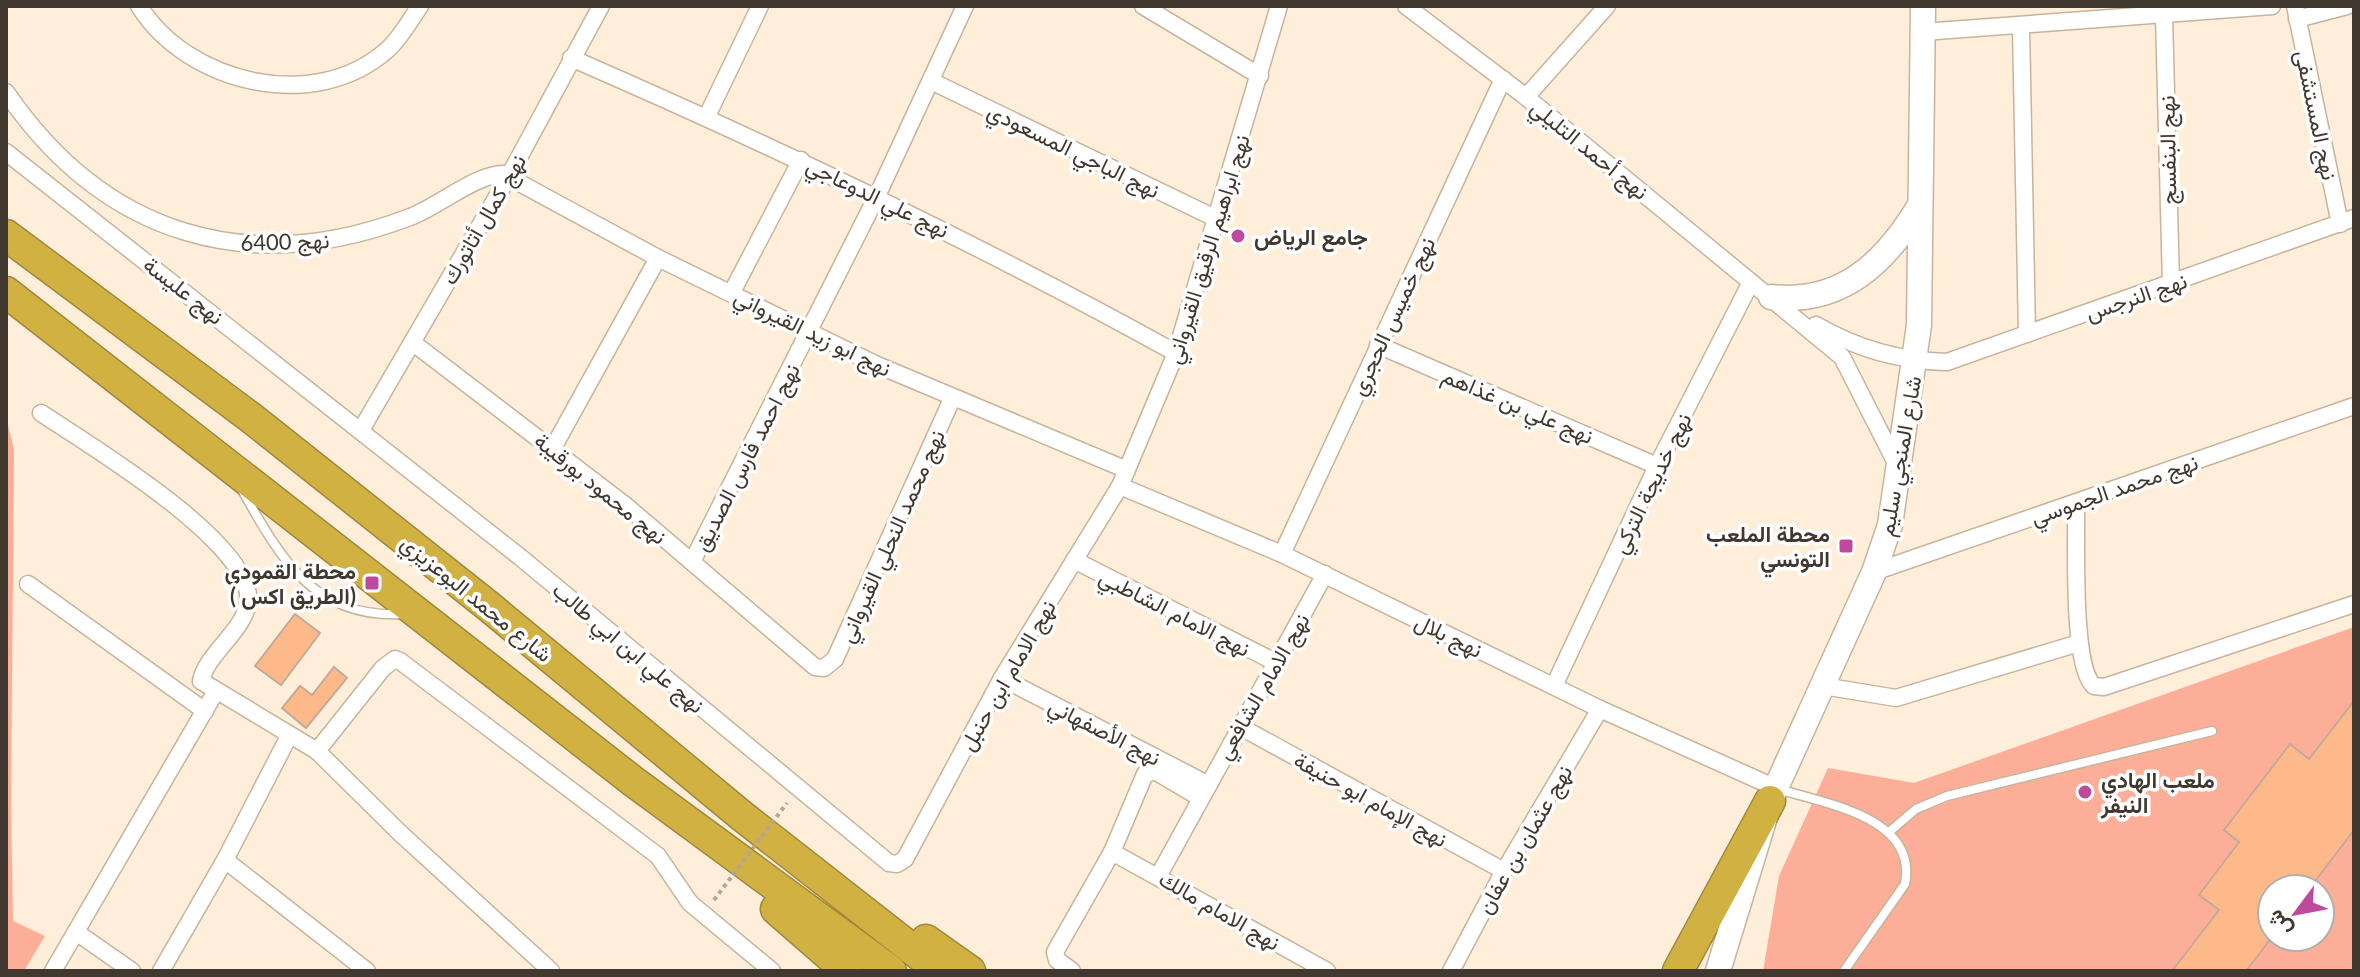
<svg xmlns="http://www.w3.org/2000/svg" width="2360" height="977" font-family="Lato,Vazirmatn,sans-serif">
	<rect width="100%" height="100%" fill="#feeeda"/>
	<g fill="#fdae98" fill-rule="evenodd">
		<path d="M6,418L14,449L11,802L13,921L45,936L24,971H6Z"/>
		<path d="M2354,627V971H1763L1779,876L1828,768L1914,783ZM2272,889H2320V937H2272Z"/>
	</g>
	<g fill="#feb98a" stroke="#c4aa99" stroke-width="2">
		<path d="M295,614L320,633L281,685L255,666Z"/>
		<path d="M334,667L347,678L306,728L282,708L300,686L312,695Z"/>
		<path d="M2354,701V830L2309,889H2272V937L2246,971H2172L2219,910L2199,895L2239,842L2224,830L2290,744L2309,759Z"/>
	</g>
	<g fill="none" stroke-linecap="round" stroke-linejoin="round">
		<g stroke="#c7b49d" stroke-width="11">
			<g id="lane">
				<path d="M242,490C281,559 314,619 403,614"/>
				<path d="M1779,789C1825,804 1918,817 1905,884L1844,971"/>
				<path d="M1889,832L1916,809L1947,796L2212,731"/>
			</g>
		</g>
		<g stroke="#c7b49d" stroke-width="19">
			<g id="street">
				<path d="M139,6C188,84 315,114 387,50C400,39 410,20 420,6"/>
				<path d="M1143,6L1260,76"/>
				<path d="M1406,6L1526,97L1842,357L1897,465"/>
				<path d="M2295,6L2340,224"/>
				<path d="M2164,17L2171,284"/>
				<path d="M2297,19L2347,6"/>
				<path d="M2021,27L2027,334"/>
				<path d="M1923,32L2272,6"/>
				<path d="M571,58C778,148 979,244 1176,353"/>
				<path d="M931,81L1217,219"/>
				<path d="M6,92C104,235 248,279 410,217C436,208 476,174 503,174L658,258L875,364L1127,470"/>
				<path d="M1526,97L1607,6"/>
				<path d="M707,116L760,6"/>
				<path d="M6,152L520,557L889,863L897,864L905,859L1002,678L1120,486L1176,353L1279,6"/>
				<path d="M732,292L801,160"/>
				<path d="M1816,325C1857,349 1899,361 1947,362L2354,218"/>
				<path d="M412,342L625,505L815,667L824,668L835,659L952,399"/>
				<path d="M1378,345L1657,466"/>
				<path d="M41,413C86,443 257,545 248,603C243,632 207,653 201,681L317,751L400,833L551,971"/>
				<path d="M361,430L509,176L601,6"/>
				<path d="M553,448L658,258"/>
				<path d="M1120,486L1282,554L1600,709L1776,788"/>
				<path d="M2076,503C2077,537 2071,668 2094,686L2104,687L2354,604"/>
				<path d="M1282,554L1503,79"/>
				<path d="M1074,560L1277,663"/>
				<path d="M692,562L877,196L965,6"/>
				<path d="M1874,572L2354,406"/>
				<path d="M28,584L205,711"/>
				<path d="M1002,678L1207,784"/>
				<path d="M1554,686L1657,466L1751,282"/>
				<path d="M1823,686L1896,698L2079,643"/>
				<path d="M1239,726L1504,871"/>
				<path d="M317,751L383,668L395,659L400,661L658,856L690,903L772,971"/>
				<path d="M1112,852L1327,971"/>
				<path d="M225,860L367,971"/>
				<path d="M1159,875L1325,574"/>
				<path d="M76,932L132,971"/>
				<path d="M53,971L216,691"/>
				<path d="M161,971L225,860L289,736"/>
				<path d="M1072,971L1057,960L1055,952L1112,852L1145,774L1155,771L1199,797"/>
				<path d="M1451,971L1504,871L1600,709"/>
			</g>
		</g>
		<g stroke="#c7b49d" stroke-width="27">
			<g id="secondary">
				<path d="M1771,297C1842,305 1886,262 1920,205"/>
				<path d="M1718,971L1770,801L1874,572L1890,525L1919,325L1923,6"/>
			</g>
		</g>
		<g stroke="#9f873c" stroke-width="33">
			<g id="highway">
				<path d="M6,235L250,417L487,605L742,816L940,971"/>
				<path d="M6,292L634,782L891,971"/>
				<path d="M776,909L847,971"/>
				<path d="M926,940L970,971"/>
				<path d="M1678,971L1770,801"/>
			</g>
		</g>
		<use href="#lane" stroke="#fff" stroke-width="8"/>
		<use href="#street" stroke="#fff" stroke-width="16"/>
		<use href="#secondary" stroke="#fff" stroke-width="24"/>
		<use href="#highway" stroke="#d2b143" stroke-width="30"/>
		<path stroke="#b3a696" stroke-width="4" stroke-dasharray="4 4" stroke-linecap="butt" d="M714,900L787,803"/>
	</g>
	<g fill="#bf499f" stroke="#fff" stroke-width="3">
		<circle cx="1238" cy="236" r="8"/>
		<rect x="1838" y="538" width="16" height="16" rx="4"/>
		<rect x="364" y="575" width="16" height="16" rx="4"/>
		<circle cx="2085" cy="792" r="8"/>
	</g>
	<g text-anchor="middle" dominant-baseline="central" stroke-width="7" stroke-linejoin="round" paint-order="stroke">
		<g font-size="22" fill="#413930" stroke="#fff">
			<text transform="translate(2317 115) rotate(78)">نهج المستشفى</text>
			<text transform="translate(1590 149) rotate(39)">نهج أحمد التليلي</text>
			<text transform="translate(1074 150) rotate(26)">نهج الباجي المسعودي</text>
			<text transform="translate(2167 150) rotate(-91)">نهج البنفسج</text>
			<text transform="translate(878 197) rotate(26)">نهج علي الدوعاجي</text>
			<text transform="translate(483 219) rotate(-60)">نهج كمال أتاتورك</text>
			<text transform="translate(285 241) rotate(-2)">نهج 6400</text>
			<text transform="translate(1207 249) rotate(-73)">نهج ابراهيم الرقيق القيرواني</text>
			<text transform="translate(184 290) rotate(38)">نهج عليسة</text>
			<text transform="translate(2136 296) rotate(-19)">نهج النرجس</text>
			<text transform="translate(1392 316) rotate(-65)">نهج خميس الحجري</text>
			<text transform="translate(813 332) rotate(26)">نهج ابو زيد القيرواني</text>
			<text transform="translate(1518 405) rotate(23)">نهج علي بن غذاهم</text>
			<text transform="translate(1899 456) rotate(-80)">شارع المنجي سليم</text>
			<text transform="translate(746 457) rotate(-63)">نهج احمد فارس الصديق</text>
			<text transform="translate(1651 483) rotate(-64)">نهج خديجة التركي</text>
			<text transform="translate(601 488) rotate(39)">نهج محمود بورقيبة</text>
			<text transform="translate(2114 489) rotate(-19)">نهج محمد الجموسي</text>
			<text transform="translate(891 536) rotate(-66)">نهج محمد النحلي القيرواني</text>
			<text transform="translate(477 598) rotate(39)">شارع محمد البوعزيزي</text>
			<text transform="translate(1175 612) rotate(27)">نهج الامام الشاطبي</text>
			<text transform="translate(1449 635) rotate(26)">نهج بلال</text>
			<text transform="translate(629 647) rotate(40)">نهج علي ابن ابي طالب</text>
			<text transform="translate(1007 675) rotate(-60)">نهج الامام ابن حنبل</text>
			<text transform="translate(1262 686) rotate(-60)">نهج الامام الشافعي</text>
			<text transform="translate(1105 731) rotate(27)">نهج الأصفهاني</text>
			<text transform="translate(1371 799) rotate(29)">نهج الإمام ابو حنيفة</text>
			<text transform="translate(1524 839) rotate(-60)">نهج عثمان بن عفان</text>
			<text transform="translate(1220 910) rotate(30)">نهج الامام مالك</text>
		</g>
		<g font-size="22" font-weight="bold" fill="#413930" stroke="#fff" text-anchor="start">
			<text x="1254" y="236">جامع الرياض</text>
			<text x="1830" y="533" text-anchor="end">محطة الملعب<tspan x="1830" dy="25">التونسي</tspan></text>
			<text x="356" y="570" text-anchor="end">محطة القمودي<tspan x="356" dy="25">( الطريق اكس)</tspan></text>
			<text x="2101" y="779">ملعب الهادي<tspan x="2101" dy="25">النيفر</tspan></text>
		</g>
	</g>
	<rect width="2360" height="977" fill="none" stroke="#413930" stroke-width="16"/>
	<g transform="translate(2296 913) rotate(238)"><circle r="38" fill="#ffffff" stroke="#b3b0ac" stroke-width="2"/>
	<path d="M0-6L14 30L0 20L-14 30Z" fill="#bf499f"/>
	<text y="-12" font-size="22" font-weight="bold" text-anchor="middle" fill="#413930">ش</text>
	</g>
</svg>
